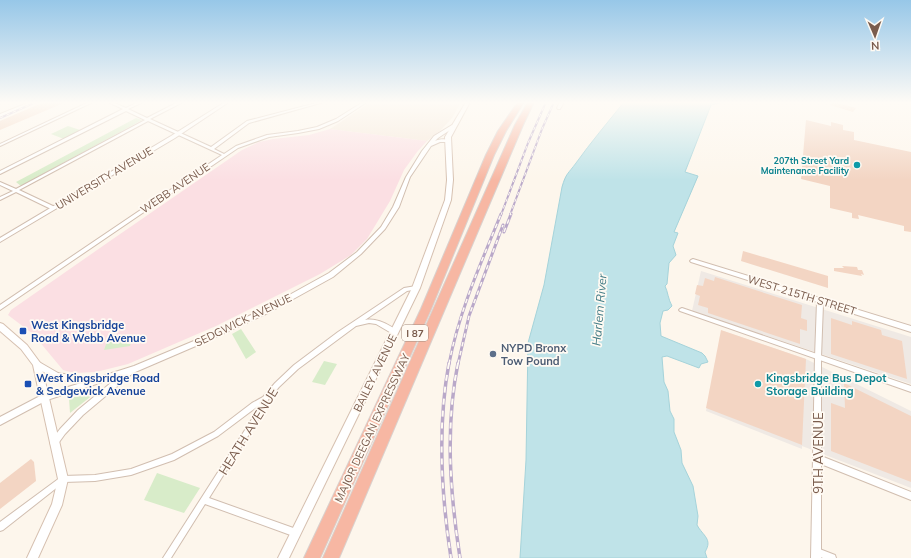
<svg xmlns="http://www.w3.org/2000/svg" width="911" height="558" font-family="Mulish,sans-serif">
	<rect width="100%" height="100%" fill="#fdf6ec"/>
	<path fill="#f5e8da" d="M371,102H461L452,118L441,130L427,141L330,129Z"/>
	<g fill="#efe9e4">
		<path d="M701,271L911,337V384L692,311Z"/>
		<path d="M723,331L806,359L911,411V488L802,446V449L706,411Z"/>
	</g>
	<path fill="#fbdfe3" d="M330,129L427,141L417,152L404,170L390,201L367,239L351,255L320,274L216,326L128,364L96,372L74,373L63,370L33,334L8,315L11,310L110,241L242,150L259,142L273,139L309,135Z"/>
	<g fill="#d8ecc9">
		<path d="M136,118L142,120L21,186L16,182Z"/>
		<path d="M68,126L80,130L64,139L51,134Z"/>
		<path d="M241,329L256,352L246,359L232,334Z"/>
		<path d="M133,335L130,346L104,350L108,339Z"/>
		<path d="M324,361L337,364L325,385L312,382Z"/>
		<path d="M99,390L70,413L69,398L86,395Z"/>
		<path d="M157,473L200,488L184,513L144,500Z"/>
	</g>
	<path fill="#bfe3e8" stroke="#a5d3da" d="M624,102H723L711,105L685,172L698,176L674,232L678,233L673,246L676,255L669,263L667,284L665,286C668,292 668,299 672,306L668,310L663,311L660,323L661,336L702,353L705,356L708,362L701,364L699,368L667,356L662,357L664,382L668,391L670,411L674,419V432L681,450L682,463L693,486L698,516L697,525C703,536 713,539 705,552L707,558H520L526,460L528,343L544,285L562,187C566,173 568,174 576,163C591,142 608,122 624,102Z"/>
	<g fill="#f3d5c3">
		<path d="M44,102H66L0,130V121Z"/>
		<path d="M833,102H834L856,108L853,112L830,105Z"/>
		<path d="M806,120L831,126V122L843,125V130L854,132V140L911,152V232L904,231V226L858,215L859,219L852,218V213L830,208V186L801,179Z"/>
		<path d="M743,251L828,276V288L741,261Z"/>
		<path d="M842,266L857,267L858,270H862L864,275L861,274L862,276L834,271V268H844Z"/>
		<path d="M715,277L802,305L801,318L807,320V331L800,329V344L708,313V308L698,305L700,296L695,294L697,285L703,286L705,278L714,281Z"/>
		<path d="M831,318L852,325V321L881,330L882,335L902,341L907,379L831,354Z"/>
		<path d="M721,330L806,359L802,445L706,408Z"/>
		<path d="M844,383L911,416V482L831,451V403L845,408Z"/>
		<path d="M31,459L34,462L36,481L0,509V483Z"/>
	</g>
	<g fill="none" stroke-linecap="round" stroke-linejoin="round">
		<g stroke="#d1beb0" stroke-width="2">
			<g id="minor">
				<path d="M89,102H93L0,146V144Z"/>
				<path d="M108,102H112L126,108L138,102H141V103L128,109L147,118L178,102H181V103L150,119L211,147L247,121L320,102H324L249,123L214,149L224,154L236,146L267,135L298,131L317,127L336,119L363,102H367L338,121L319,129L298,133L269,137L238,148L0,310V305L222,155L148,121L19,190L55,207V209H51L16,192L0,200V197L13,191L0,185V182L16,189L145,120L126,111L0,174V171L123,109Z"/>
				<path d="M219,102H223L227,103L225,104Z"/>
				<path d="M560,102H564L560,109H558L557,108Z"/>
				<path d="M416,286L418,287L419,288L418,289L407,291L365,320C378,318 386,324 397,330L398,332L397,334H393L376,324L369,323L356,326L298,369L279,387L267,401L256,423L209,498L299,530L300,533L299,536L296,537L205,504L171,558H163L252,419L258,406L218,436L174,460L131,475L95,481L64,482L3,530L0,531V522L61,477L63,476L95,475L131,469L172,454L214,432L252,403L263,397L275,383L294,365L338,332L404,288Z"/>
				<path d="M682,308L911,386V392L680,311L679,310L680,309Z"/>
				<path d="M817,548L835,555L836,558H823L814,555L813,552L814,549Z"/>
			</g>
		</g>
		<g stroke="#d1beb0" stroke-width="2">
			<g id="tertiary">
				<path d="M225,102H229L175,138L0,242V238L171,136Z"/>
				<path d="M452,125L456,126L438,138L435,141C439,139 445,139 450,140V142H440L431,146L410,177L399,207L385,229L361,254L333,277L268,313L205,342L133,373L83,415L65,434L57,445L54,446L51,445L50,442L60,429L78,410L118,377L47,400L0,425V417L42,395L81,383C59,380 53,379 35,366L34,364L35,362L37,361L39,362L58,373L93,379L134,366L201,338L264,309L329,273L357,252L381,227L393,207L406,177L422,151L434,136Z"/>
				<path d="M693,259L911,326V332L823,304L821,357V456L911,492V500L821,464V558H811L815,357L817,302L691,262L690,261L691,260Z"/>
			</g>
		</g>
		<g stroke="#d6c0b0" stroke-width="2">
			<g id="secondary">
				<path d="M30,102H35L0,117V114Z"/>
				<path d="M466,102H470L451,137L453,180L451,200L420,288L289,558H278L412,288L445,200L447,180L445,137Z"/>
				<path d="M0,323L3,324L27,345L41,364L68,479L62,505L38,558H27L52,504L58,479L33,365L21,349L0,331Z"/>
			</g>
		</g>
		<g stroke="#dad1cd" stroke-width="2">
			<g id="motorway">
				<path d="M518,102H524L506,131L494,155L431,309L320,558H304L421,309L486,155L498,131Z"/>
				<path d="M528,102H534L523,125L339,558H323L515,125Z"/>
			</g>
		</g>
		<use href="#minor" fill="#fff" fill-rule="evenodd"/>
		<use href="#tertiary" fill="#fff" fill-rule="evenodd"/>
		<use href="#secondary" fill="#fff" fill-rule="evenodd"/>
		<use href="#motorway" fill="#f7b7a3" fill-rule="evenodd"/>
		<g stroke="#b9a8c9" stroke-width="2">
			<g id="rail-far2">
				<path d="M0,118L36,102"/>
				<path d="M501,215L528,143L546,102"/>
				<path d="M510,215L542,129L554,102"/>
			</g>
		</g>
		<g stroke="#b9a8c9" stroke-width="3">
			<g id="rail-far1">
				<path d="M504,232L511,214"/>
				<path d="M449,364C459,311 481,263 501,214"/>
				<path d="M458,364L469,316L503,225"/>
			</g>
		</g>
		<g stroke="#b9a8c9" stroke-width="3.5">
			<g id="rail">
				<path d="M449,363C437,427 441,493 451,558"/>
				<path d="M458,363C445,427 450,493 460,558"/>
			</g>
		</g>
		<use href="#rail-far2" stroke="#fffaf3" stroke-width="1" stroke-dasharray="3.5" stroke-linecap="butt"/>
		<use href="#rail-far1" stroke="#fffaf3" stroke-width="1.5" stroke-dasharray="4.5" stroke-linecap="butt"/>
		<use href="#rail" stroke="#fffaf3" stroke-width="2" stroke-dasharray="6" stroke-linecap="butt"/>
	</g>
	<linearGradient id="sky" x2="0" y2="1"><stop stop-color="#97c7e8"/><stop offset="0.57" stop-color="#fefbf6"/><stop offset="1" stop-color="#fefbf6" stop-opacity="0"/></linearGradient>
	<rect width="911" height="180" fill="url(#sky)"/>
	<g fill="#0f9aa8" stroke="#fffaf3" stroke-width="1.5">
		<circle cx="857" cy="165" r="4"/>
		<circle cx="758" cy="384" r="4"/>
	</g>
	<g fill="#1a4fb4" stroke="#fffaf3" stroke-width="1.5">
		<rect x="19" y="327" width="8" height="8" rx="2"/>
		<rect x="24" y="380" width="8" height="8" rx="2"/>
	</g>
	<circle fill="#5c6f8a" stroke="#fffaf3" stroke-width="1.5" cx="493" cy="354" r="4"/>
	<g text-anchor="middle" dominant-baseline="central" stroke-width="3.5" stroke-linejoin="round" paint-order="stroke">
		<g font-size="9" font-weight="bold" fill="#0d838f" stroke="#fffaf3" text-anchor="end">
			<text x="849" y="160">207th Street Yard<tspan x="849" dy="10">Maintenance Facility</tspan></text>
		</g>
		<rect fill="#fffaf3" stroke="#a28b7f" stroke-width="1" x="402" y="325" width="26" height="16" rx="3"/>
		<g font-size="10" font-weight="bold" fill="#7a5c4d">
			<text x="415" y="333">I 87</text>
		</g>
		<g font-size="11" fill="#7a5c4d" stroke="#fffaf3">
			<text transform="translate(104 178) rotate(-31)">UNIVERSITY AVENUE</text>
			<text transform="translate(175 188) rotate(-34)">WEBB AVENUE</text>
			<text transform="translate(802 295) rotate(17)">WEST 215TH STREET</text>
			<text transform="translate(243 320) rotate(-26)">SEDGWICK AVENUE</text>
			<text transform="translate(375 373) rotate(-64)">BAILEY AVENUE</text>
			<text transform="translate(372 428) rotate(-65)">MAJOR DEEGAN EXPRESSWAY</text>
		</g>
		<g font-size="11" font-weight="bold" fill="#164399" stroke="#fffaf3" text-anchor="start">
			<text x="31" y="325">West Kingsbridge<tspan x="31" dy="13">Road &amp; Webb Avenue</tspan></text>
			<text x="36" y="378">West Kingsbridge Road<tspan x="36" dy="13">&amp; Sedgewick Avenue</tspan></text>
		</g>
		<g font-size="11" font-weight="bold" fill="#4e5e75" stroke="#fffaf3" text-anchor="start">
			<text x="501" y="348">NYPD Bronx<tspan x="501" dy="13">Tow Pound</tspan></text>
		</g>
		<g font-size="11" font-weight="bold" fill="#0d838f" stroke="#fffaf3" text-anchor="start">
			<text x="766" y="378">Kingsbridge Bus Depot<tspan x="766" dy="13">Storage Building</tspan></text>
		</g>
		<g font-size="12" font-style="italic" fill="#437c86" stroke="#fffaf3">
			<text transform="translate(599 310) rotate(-85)">Harlem River</text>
		</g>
		<g font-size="13" fill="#7a5c4d" stroke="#fffaf3">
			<text transform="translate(248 431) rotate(-58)">HEATH AVENUE</text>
			<text transform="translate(818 453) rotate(-90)">9TH AVENUE</text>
		</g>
	</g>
	<g transform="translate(875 36) rotate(178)" stroke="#fffaf3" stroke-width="3" paint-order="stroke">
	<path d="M0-3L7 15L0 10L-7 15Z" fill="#7a5c4d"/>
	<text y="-6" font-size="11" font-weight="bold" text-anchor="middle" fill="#7a5c4d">N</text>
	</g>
</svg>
